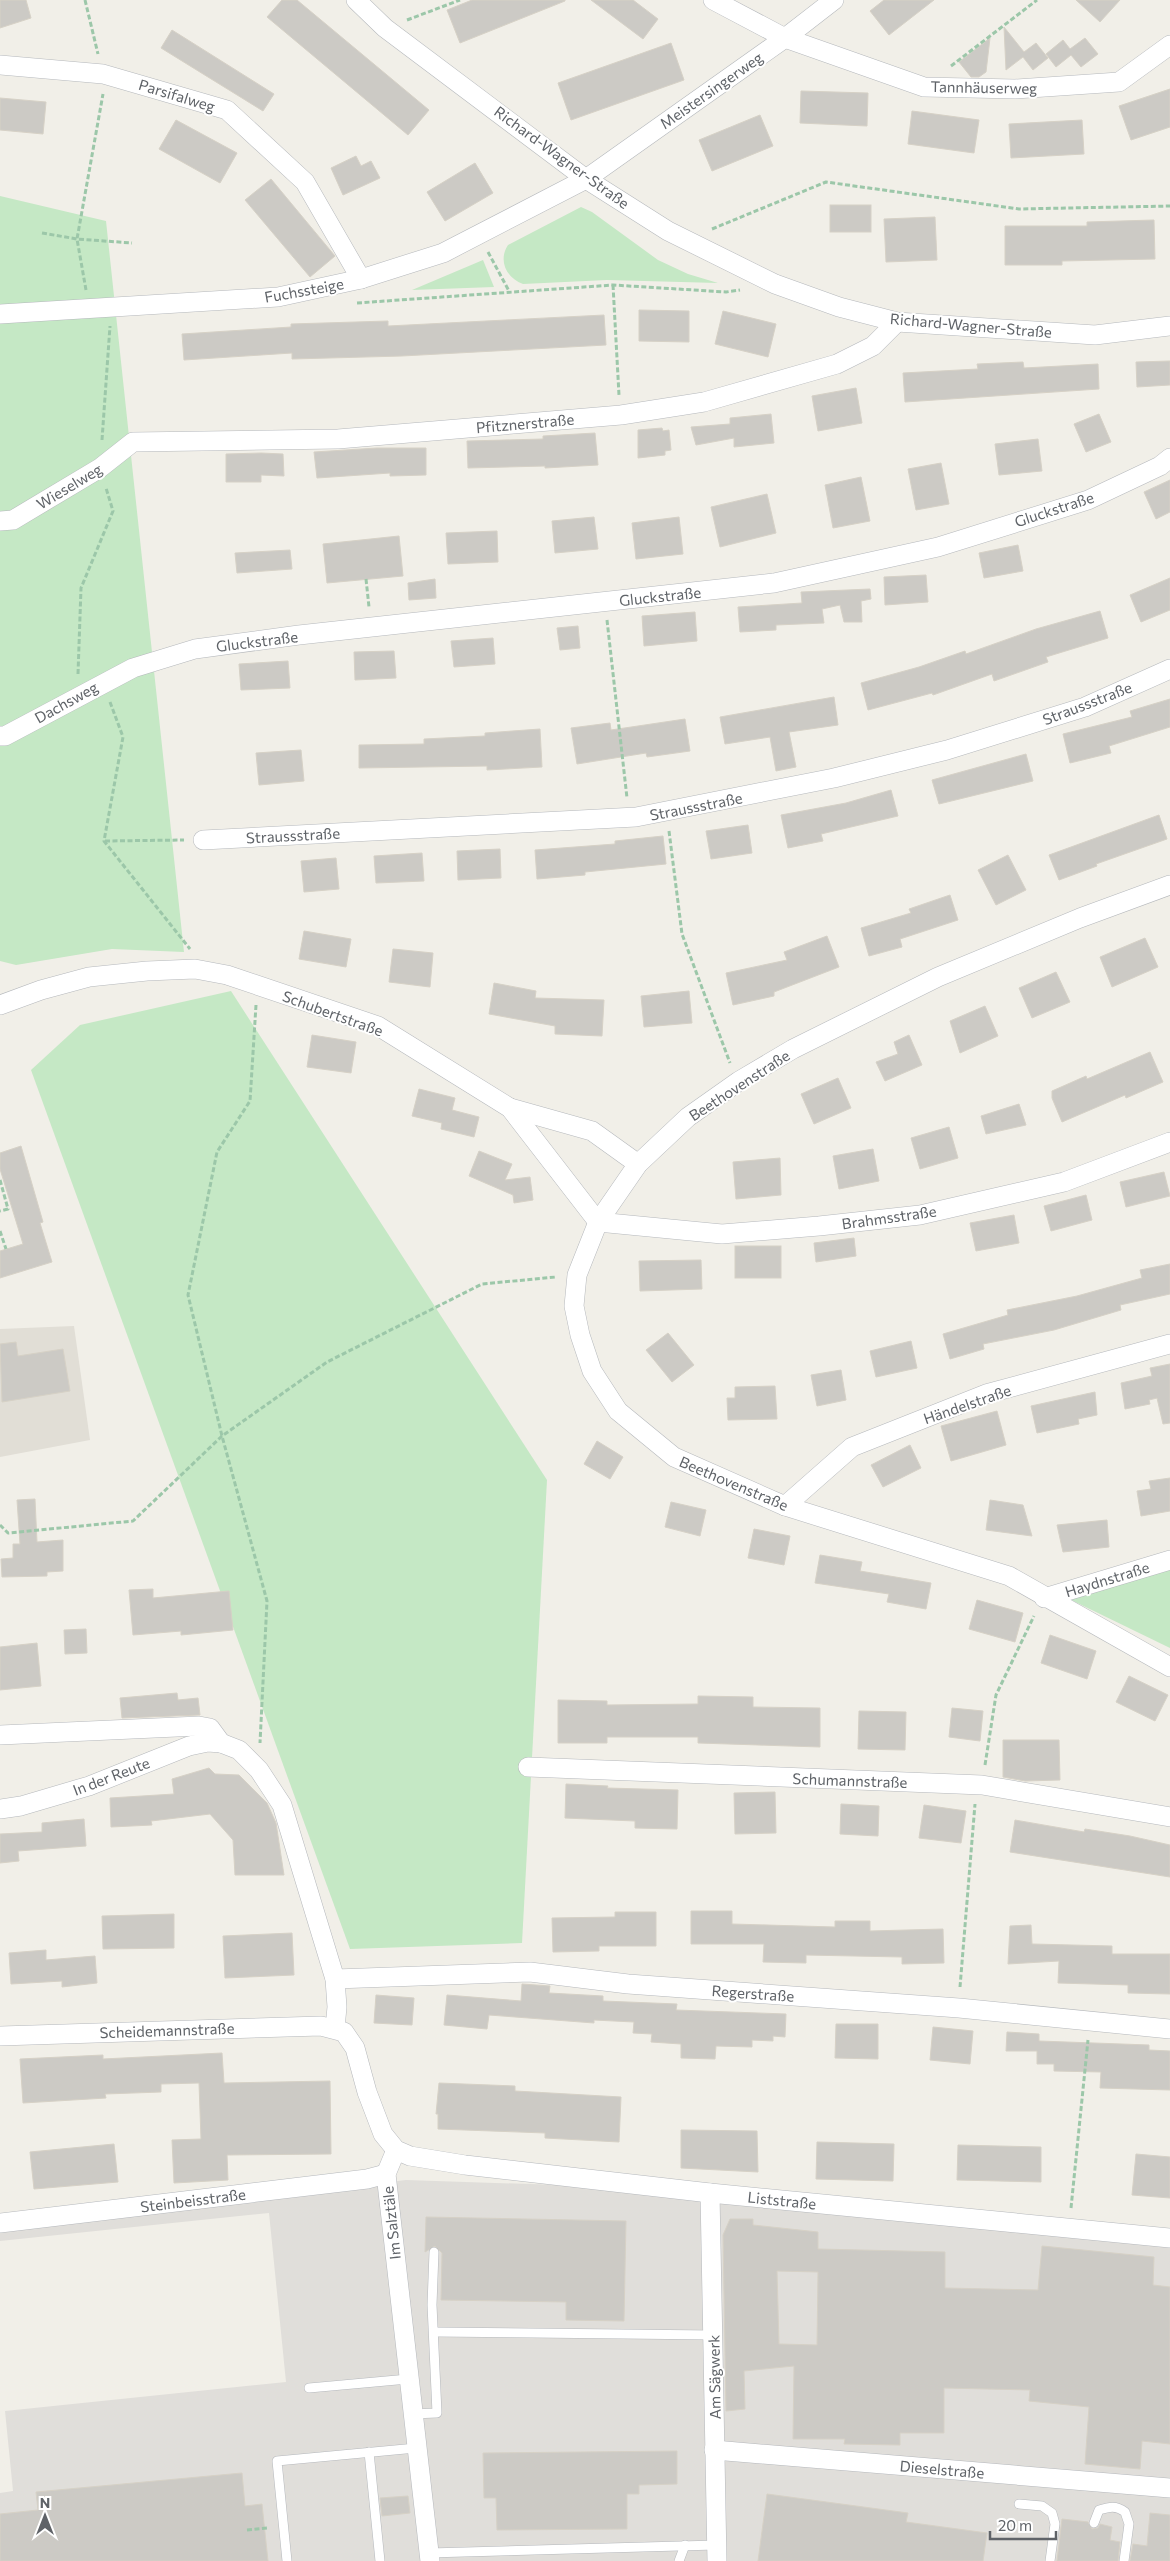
<svg xmlns="http://www.w3.org/2000/svg" width="1170" height="2561" font-family="Commissioner,sans-serif">
	<rect width="100%" height="100%" fill="#f1efe8"/>
	<path fill="#e0deda" d="M406,2180L710,2190L1170,2232V2561H0V2493L13,2491L5,2411L286,2382L269,2213L0,2241V2230Z"/>
	<path fill="#e1ded6" d="M74,1326L90,1440L0,1457V1329Z"/>
	<g fill="#c5e8c5">
		<path d="M0,196L106,221L184,952L112,949L16,965L0,961Z"/>
		<path d="M581,207L592,212L658,260L688,274L718,283L607,280L523,284C506,278 498,260 508,245Z"/>
		<path d="M483,260L494,287L412,290Z"/>
		<path d="M231,991L547,1480L522,1943L350,1949L31,1070L80,1025Z"/>
		<path d="M1170,1569V1648L1063,1596Z"/>
	</g>
	<g fill="#cccac5" stroke="#d6d1c6" fill-rule="evenodd">
		<path d="M0,0H26L31,18L0,28Z"/>
		<path d="M282,0H297L429,110L408,135L267,17Z"/>
		<path d="M472,0H565V1L460,43L447,10Z"/>
		<path d="M591,0H633L658,19L643,39Z"/>
		<path d="M884,0H934L889,35L870,11Z"/>
		<path d="M1076,0H1120L1100,22Z"/>
		<path d="M1004,27L1024,52L1036,43L1048,58L1033,70L1023,57L1006,70Z"/>
		<path d="M172,30L274,94L263,111L161,48Z"/>
		<path d="M990,38L986,72L979,77H971L959,62Z"/>
		<path d="M1085,38L1098,54L1081,67L1071,55L1056,67L1046,54L1063,40L1070,49Z"/>
		<path d="M671,43L684,80L571,120L558,83Z"/>
		<path d="M1170,89V127L1131,140L1119,106Z"/>
		<path d="M801,91L868,93L867,126L800,123Z"/>
		<path d="M0,98L46,102L43,134L0,130Z"/>
		<path d="M912,111L979,120L974,153L908,144Z"/>
		<path d="M760,115L773,146L712,171L699,140Z"/>
		<path d="M176,120L237,153L220,183L159,149Z"/>
		<path d="M1082,120L1084,154L1011,158L1009,124Z"/>
		<path d="M356,156L361,166L371,161L380,178L343,195L331,168Z"/>
		<path d="M475,163L493,193L445,221L427,192Z"/>
		<path d="M271,179L335,256L310,277L245,200Z"/>
		<rect x="830" y="205" width="41" height="27"/>
		<path d="M935,217L937,260L886,262L884,219Z"/>
		<path d="M1154,220L1155,259L1062,261V265H1005V226H1087V222Z"/>
		<path d="M639,310L689,311V342L639,341Z"/>
		<path d="M723,311L776,324L768,357L715,344Z"/>
		<path d="M604,315L606,345L402,356L292,359V353L184,360L182,334L291,327V324L388,321V326Z"/>
		<path d="M1170,361V385L1137,387L1136,362Z"/>
		<path d="M1023,362L1024,368L1098,364L1099,389L905,402L903,373L978,369L977,364Z"/>
		<path d="M856,388L862,423L818,431L812,396Z"/>
		<path d="M771,414L774,443L734,447V438L696,445L691,427L730,424V418Z"/>
		<path d="M1099,414L1111,442L1086,452L1074,424Z"/>
		<path d="M662,428L663,431L669,430L671,450L665,451V455L638,458V430Z"/>
		<path d="M595,433L598,465L545,468V466L468,468L467,441L543,439V436Z"/>
		<path d="M1038,439L1042,471L999,475L995,444Z"/>
		<path d="M377,448H426V475L390,476V473L317,478L314,452Z"/>
		<path d="M261,453L283,454L284,476L261,475V482H226V454Z"/>
		<path d="M941,463L949,504L916,510L908,469Z"/>
		<path d="M861,477L870,521L833,528L825,485Z"/>
		<path d="M1170,480V512L1156,519L1144,492Z"/>
		<path d="M767,494L776,533L720,547L711,507Z"/>
		<path d="M594,517L598,549L555,553L552,521Z"/>
		<path d="M679,517L683,554L636,559L632,523Z"/>
		<path d="M497,531L498,562L448,564L446,533Z"/>
		<path d="M399,536L403,576L327,583L323,544Z"/>
		<path d="M1018,545L1023,571L984,578L979,553Z"/>
		<path d="M290,550L292,569L237,573L235,553Z"/>
		<path d="M926,575L928,602L885,605L884,577Z"/>
		<path d="M1170,578V610L1141,622L1130,595Z"/>
		<path d="M435,579L436,598L409,600L408,583Z"/>
		<path d="M870,589L871,599L861,601L862,622H844L840,605L822,609L824,623L776,625V630L740,632L738,607L802,603L801,592Z"/>
		<path d="M1100,611L1108,638L1046,657L1048,662L994,681L992,674L933,695L932,693L868,710L861,683L919,667L965,651L966,654L1036,629Z"/>
		<path d="M695,612L697,641L644,646L642,616Z"/>
		<path d="M578,626L580,648L560,650L557,628Z"/>
		<path d="M493,638L495,664L454,667L451,641Z"/>
		<path d="M394,651L396,678L355,680L354,652Z"/>
		<path d="M288,661L290,688L241,690L239,664Z"/>
		<path d="M834,697L838,725L789,732L796,767L776,771L770,737L725,744L720,717Z"/>
		<path d="M1170,699V727L1109,746L1111,753L1070,763L1063,734L1132,717L1130,711Z"/>
		<path d="M685,719L690,751L647,757L646,753L577,764L571,728L610,723L611,730Z"/>
		<path d="M540,729L542,767L487,770V766L359,768V745L424,744V739L485,736V733Z"/>
		<path d="M301,750L304,781L259,785L256,753Z"/>
		<path d="M1026,754L1033,781L939,804L932,780Z"/>
		<path d="M891,790L898,816L821,834L823,841L788,848L781,815L846,803Z"/>
		<path d="M1159,815L1167,839L1096,864L1097,866L1059,880L1049,855Z"/>
		<path d="M748,825L752,853L711,859L706,831Z"/>
		<path d="M663,836L666,864L585,872V875L537,879L535,850L615,844V841Z"/>
		<path d="M500,849L501,878L458,880L457,851Z"/>
		<path d="M422,853L424,881L376,883L374,856Z"/>
		<path d="M1008,855L1026,890L996,905L978,870Z"/>
		<path d="M336,858L339,889L304,892L301,861Z"/>
		<path d="M950,895L958,920L900,939L902,947L869,956L861,928L911,913L909,909Z"/>
		<path d="M304,931L351,939L346,967L299,959Z"/>
		<path d="M827,936L839,967L774,992V996L733,1005L726,973L787,960L784,952Z"/>
		<path d="M1145,938L1158,967L1112,987L1100,957Z"/>
		<path d="M393,949L433,953L430,987L389,982Z"/>
		<path d="M1056,972L1070,1002L1032,1018L1019,988Z"/>
		<path d="M494,983L536,991L535,998L604,1000L602,1036L555,1034V1026L489,1014Z"/>
		<path d="M689,991L692,1023L644,1027L641,996Z"/>
		<path d="M985,1006L998,1036L960,1053L950,1021Z"/>
		<path d="M312,1035L356,1042L351,1073L307,1067Z"/>
		<path d="M909,1035L922,1065L885,1081L876,1062L898,1054L894,1042Z"/>
		<path d="M1150,1052L1163,1082L1126,1098L1125,1095L1062,1122L1052,1098V1091L1086,1076L1087,1079Z"/>
		<path d="M838,1078L851,1108L814,1124L801,1094Z"/>
		<path d="M419,1089L455,1098L452,1110L479,1117L474,1137L441,1129L442,1123L412,1116Z"/>
		<path d="M1019,1104L1026,1125L986,1134L981,1116Z"/>
		<path d="M949,1127L958,1158L920,1169L911,1138Z"/>
		<path d="M21,1146L43,1222L40,1223L52,1262L0,1278V1251L23,1244L0,1169V1153Z"/>
		<path d="M873,1149L879,1181L839,1189L833,1156Z"/>
		<path d="M479,1151L512,1164L505,1180L530,1177L533,1200L514,1203L513,1195L469,1176Z"/>
		<path d="M780,1158L781,1195L736,1199L733,1162Z"/>
		<path d="M1164,1172L1170,1196L1126,1207L1120,1182Z"/>
		<path d="M1086,1195L1092,1220L1051,1231L1044,1206Z"/>
		<path d="M1014,1215L1019,1243L976,1251L970,1223Z"/>
		<path d="M854,1238L856,1256L816,1262L814,1243Z"/>
		<rect x="735" y="1246" width="46" height="32"/>
		<path d="M701,1260L702,1289L640,1291L639,1261Z"/>
		<path d="M1170,1264V1294L1120,1305L1121,1310L1054,1330L983,1344L984,1349L950,1359L943,1334L1008,1315L1007,1310L1077,1296L1142,1278L1140,1270Z"/>
		<path d="M668,1333L694,1365L672,1382L646,1350Z"/>
		<path d="M911,1341L917,1368L876,1377L870,1351Z"/>
		<path d="M16,1342L18,1356L63,1349L70,1391L2,1402L0,1344Z"/>
		<path d="M1170,1364V1423L1163,1424L1157,1398L1149,1400L1150,1404L1125,1409L1121,1383L1152,1376L1150,1368Z"/>
		<path d="M841,1370L846,1400L817,1406L811,1375Z"/>
		<path d="M775,1386L777,1419L728,1420L727,1398H735V1387Z"/>
		<path d="M1095,1392L1097,1415L1078,1419L1079,1424L1037,1433L1031,1406Z"/>
		<path d="M997,1411L1006,1445L951,1461L941,1426Z"/>
		<path d="M597,1441L623,1457L610,1479L584,1464Z"/>
		<path d="M910,1445L921,1468L883,1487L871,1465Z"/>
		<path d="M1170,1478V1511L1141,1516L1137,1491L1151,1489L1149,1481Z"/>
		<path d="M35,1499L37,1542L63,1540V1571L47,1572V1576L2,1577L1,1559L13,1558V1544H20L17,1500Z"/>
		<path d="M990,1500L1023,1505L1032,1536L986,1530Z"/>
		<path d="M671,1502L706,1510L700,1536L665,1527Z"/>
		<path d="M1107,1520L1109,1547L1063,1552L1057,1525Z"/>
		<path d="M754,1529L790,1536L784,1565L748,1558Z"/>
		<path d="M820,1555L862,1562L860,1571L931,1583L926,1609L887,1602L889,1594L815,1583Z"/>
		<path d="M153,1589V1598L229,1591L233,1630L181,1635V1631L133,1635L129,1590Z"/>
		<path d="M977,1600L1023,1613L1015,1642L969,1629Z"/>
		<path d="M86,1629L87,1653L65,1654L64,1630Z"/>
		<path d="M1050,1635L1096,1651L1087,1679L1041,1663Z"/>
		<path d="M37,1643L41,1686L0,1690V1647Z"/>
		<path d="M1129,1676L1168,1695L1155,1721L1116,1702Z"/>
		<path d="M177,1693L178,1700L198,1698L200,1715L122,1718L120,1698Z"/>
		<path d="M698,1696L753,1697V1707L820,1708V1747L698,1743V1737H607V1743H558V1700L607,1701V1705L698,1704Z"/>
		<path d="M952,1708L983,1711L980,1741L949,1737Z"/>
		<path d="M859,1711L906,1712L905,1750L858,1749Z"/>
		<path d="M1003,1740H1059L1060,1780L1025,1781L1003,1777Z"/>
		<path d="M209,1768L215,1774L239,1775L267,1803L276,1823L284,1875H235L233,1840L210,1814L151,1821L152,1825L111,1827L110,1798L174,1794L172,1779Z"/>
		<path d="M566,1784L608,1786L607,1788L678,1790L677,1829L635,1828V1821L565,1818Z"/>
		<path d="M775,1792L776,1833L735,1834L734,1793Z"/>
		<path d="M841,1804L879,1806L878,1836L840,1834Z"/>
		<path d="M924,1805L966,1811L961,1843L919,1838Z"/>
		<path d="M84,1819L86,1846L18,1851L19,1861L0,1863V1834L42,1832V1823Z"/>
		<path d="M1015,1820L1084,1832L1085,1829L1130,1836L1170,1845V1877L1010,1852Z"/>
		<path d="M691,1911H732V1924L835,1927V1921H870V1931L943,1929L944,1963L902,1964V1957L806,1955V1963L763,1962L764,1944H691Z"/>
		<path d="M615,1912H656V1946H599V1951L553,1952L552,1918L615,1917Z"/>
		<path d="M174,1914V1948L103,1949L102,1916Z"/>
		<path d="M1031,1925L1032,1944L1112,1946V1954H1170V1994L1128,1993V1985L1058,1983L1059,1961L1008,1964L1010,1926Z"/>
		<path d="M292,1933L294,1975L225,1978L223,1936Z"/>
		<path d="M46,1950V1960L95,1956L97,1983L62,1987V1981L11,1984L9,1953Z"/>
		<path d="M522,1984L550,1986L549,1993L603,1996V2001L677,2004L676,2010L786,2014L785,2037L773,2036V2041L752,2040V2047L716,2046L715,2059L681,2058V2044L651,2042L652,2034L633,2033L634,2022L594,2020V2023L489,2015L487,2029L444,2025L447,1995L521,2001Z"/>
		<path d="M376,1995L414,1998L412,2025L374,2023Z"/>
		<path d="M836,2024H878V2059L835,2058Z"/>
		<path d="M933,2027L973,2031L970,2064L930,2060Z"/>
		<path d="M1007,2032L1039,2034V2041L1149,2045V2050L1170,2051V2090L1100,2088L1101,2072L1054,2071V2064H1037V2051H1006Z"/>
		<path d="M222,2053L224,2083L330,2081L331,2154L227,2155L228,2180L174,2183L172,2140L201,2139L199,2083L161,2084V2092L105,2094L106,2098L23,2103L20,2059L103,2055V2059Z"/>
		<path d="M439,2083L515,2086V2091L621,2097L619,2142L545,2138V2133L438,2129V2114H436Z"/>
		<path d="M681,2130L757,2131L758,2172L681,2168Z"/>
		<path d="M817,2142L894,2144L893,2181L816,2179Z"/>
		<path d="M114,2144L118,2182L34,2189L30,2152Z"/>
		<path d="M958,2145L1041,2147V2182L957,2180Z"/>
		<path d="M1136,2154L1170,2157V2198L1132,2195Z"/>
		<path d="M426,2217L626,2221L624,2321L566,2320V2302L441,2300L442,2253L435,2246L425,2252Z"/>
		<path d="M730,2219H753V2225L818,2232V2249L945,2252V2288L1038,2290L1042,2246L1154,2257L1153,2285L1170,2287V2444L1142,2441L1140,2469L1085,2464L1089,2407L1029,2401L1030,2390L944,2388V2433H900V2445L844,2444L845,2439H793L794,2366L744,2371L745,2409L726,2411L723,2235ZM777,2271L818,2272L817,2345L779,2344Z"/>
		<path d="M677,2451V2484L639,2485V2494H627V2529L497,2530L496,2498H484L483,2453Z"/>
		<path d="M242,2473L245,2506L262,2504L268,2561H0V2514L38,2510L36,2492Z"/>
		<path d="M767,2494L908,2513L906,2522L987,2533L983,2561H758Z"/>
		<path d="M408,2496L410,2513L382,2516L380,2498Z"/>
		<path d="M1150,2513L1170,2515V2561H1130L1133,2544L1147,2546Z"/>
		<path d="M1062,2519L1088,2522L1092,2529L1098,2528L1100,2524L1112,2527L1110,2540L1120,2542L1118,2561H1057Z"/>
	</g>
	<g fill="none" stroke-linecap="round" stroke-linejoin="round">
		<g stroke="#b5b8bc" stroke-width="10">
			<g id="service">
				<path d="M434,2332L713,2335"/>
				<path d="M309,2388L408,2379"/>
				<path d="M412,2414L437,2413L432,2305L434,2252"/>
				<path d="M369,2452L380,2561"/>
				<path d="M1019,2504L1042,2506L1052,2513L1055,2524L1050,2561"/>
				<path d="M1094,2523L1099,2510C1109,2507 1116,2505 1125,2512L1129,2524L1124,2561"/>
				<path d="M429,2553L716,2545"/>
				<path d="M287,2561L277,2461L416,2448"/>
				<path d="M679,2561L685,2545"/>
			</g>
		</g>
		<g stroke="#b5b8bc" stroke-width="20">
			<g id="minor">
				<path d="M356,0L385,28L586,179L668,231L775,284L839,307L897,322L1095,335L1170,326"/>
				<path d="M713,0L785,38L924,87L1015,89L1119,82L1170,45"/>
				<path d="M0,65L103,74L227,110L305,182L361,279"/>
				<path d="M0,314L278,297L361,279L443,253L586,179L785,38L834,0"/>
				<path d="M0,521L13,520L100,468L133,442L338,439L621,415L704,402L837,364L873,346L897,322"/>
				<path d="M0,736H5L133,668L195,649L299,635L774,583L938,547L1088,500L1160,466L1170,458"/>
				<path d="M203,840L636,817L834,778L947,750L1085,707L1170,669"/>
				<path d="M1170,885L1080,918L938,977L793,1049L739,1081L688,1117L638,1164L598,1222L577,1275L574,1306L580,1335L592,1371L618,1411L674,1457L785,1506L1009,1576L1170,1667"/>
				<path d="M0,1005L41,990L89,977L147,971L195,969L227,975L378,1026L510,1108L598,1222L722,1234L819,1226L920,1215L1064,1182L1170,1142"/>
				<path d="M510,1108L592,1131L638,1164"/>
				<path d="M785,1506L852,1447L986,1394L1170,1344"/>
				<path d="M1044,1598L1170,1560"/>
				<path d="M0,1735L199,1726L210,1728L221,1743"/>
				<path d="M528,1767L982,1785L1170,1817"/>
				<path d="M0,1809L21,1806L89,1786L189,1746L208,1742L221,1743L239,1750L259,1770L282,1805L335,1979L337,2007L335,2028"/>
				<path d="M335,1979L530,1972L628,1984L959,2008L1170,2029"/>
				<path d="M0,2036L321,2026L344,2032L355,2048L367,2092L383,2134L396,2150L410,2156L465,2165L710,2193L1170,2238"/>
				<path d="M396,2150L386,2174L430,2561"/>
				<path d="M710,2193L717,2561"/>
				<path d="M0,2223L367,2179L386,2174"/>
				<path d="M714,2450L1170,2488"/>
			</g>
		</g>
		<g stroke="#9cc7a9" stroke-width="3" stroke-dasharray="5 2.5" stroke-linecap="butt">
			<path d="M85,0L98,54"/>
			<path d="M407,20L460,0"/>
			<path d="M951,66L1037,0"/>
			<path d="M712,229L826,182L1019,209L1170,206"/>
			<path d="M42,233L77,239L132,243"/>
			<path d="M488,252L509,291"/>
			<path d="M613,285L619,395"/>
			<path d="M86,290L77,239L103,94"/>
			<path d="M357,303L613,285L726,292L740,290"/>
			<path d="M102,440L110,326"/>
			<path d="M366,579L369,607"/>
			<path d="M607,620L627,798"/>
			<path d="M78,674L81,588L113,511L106,488"/>
			<path d="M110,702L123,737L104,841L190,949"/>
			<path d="M669,831L682,934L730,1063"/>
			<path d="M105,841L184,840"/>
			<path d="M256,1005L250,1101L217,1152L188,1295L222,1436L267,1601L260,1743"/>
			<path d="M0,1180L8,1209L0,1211"/>
			<path d="M0,1231L6,1249"/>
			<path d="M0,1525L8,1533L133,1521L222,1436L327,1362L482,1284L556,1277"/>
			<path d="M985,1765L996,1695L1034,1616"/>
			<path d="M960,1987L975,1804"/>
			<path d="M1071,2208L1088,2040"/>
			<path d="M247,2530L268,2528"/>
		</g>
		<use href="#service" stroke="#fff" stroke-width="9"/>
		<use href="#minor" stroke="#fff" stroke-width="19"/>
	</g>
	<g text-anchor="middle" dominant-baseline="central" stroke-width="4" stroke-linejoin="round" paint-order="stroke">
		<g font-size="15" fill="#5f6368" stroke="#fff">
			<text transform="translate(984 87) rotate(1)">Tannhäuserweg</text>
			<text transform="translate(711 90) rotate(-35)">Meistersingerweg</text>
			<text transform="translate(177 95) rotate(17)">Parsifalweg</text>
			<text transform="translate(562 157) rotate(36)">Richard-Wagner-Straße</text>
			<text transform="translate(304 290) rotate(-10)">Fuchssteige</text>
			<text transform="translate(971 325) rotate(5)">Richard-Wagner-Straße</text>
			<text transform="translate(525 423) rotate(-5)">Pfitznerstraße</text>
			<text transform="translate(69 486) rotate(-31)">Wieselweg</text>
			<text transform="translate(1054 509) rotate(-18)">Gluckstraße</text>
			<text transform="translate(660 596) rotate(-6)">Gluckstraße</text>
			<text transform="translate(257 641) rotate(-7)">Gluckstraße</text>
			<text transform="translate(66 702) rotate(-29)">Dachsweg</text>
			<text transform="translate(1087 703) rotate(-21)">Straussstraße</text>
			<text transform="translate(696 806) rotate(-11)">Straussstraße</text>
			<text transform="translate(293 835) rotate(-3)">Straussstraße</text>
			<text transform="translate(333 1013) rotate(20)">Schubertstraße</text>
			<text transform="translate(739 1085) rotate(-33)">Beethovenstraße</text>
			<text transform="translate(889 1217) rotate(-8)">Brahmsstraße</text>
			<text transform="translate(967 1404) rotate(-19)">Händelstraße</text>
			<text transform="translate(734 1483) rotate(23)">Beethovenstraße</text>
			<text transform="translate(1107 1579) rotate(-17)">Haydnstraße</text>
			<text transform="translate(111 1776) rotate(-21)">In der Reute</text>
			<text transform="translate(850 1780) rotate(2)">Schumannstraße</text>
			<text transform="translate(753 1993) rotate(4)">Regerstraße</text>
			<text transform="translate(167 2030) rotate(-2)">Scheidemannstraße</text>
			<text transform="translate(193 2200) rotate(-7)">Steinbeisstraße</text>
			<text transform="translate(782 2200) rotate(6)">Liststraße</text>
			<text transform="translate(391 2223) rotate(-96)">Im Salztäle</text>
			<text transform="translate(714 2377) rotate(-91)">Am Sägwerk</text>
			<text transform="translate(942 2469) rotate(5)">Dieselstraße</text>
		</g>
	</g>
	<g transform="translate(45 2516)" stroke="#ffffff" stroke-width="4" paint-order="stroke">
	<path d="M0-4L9 19L0 12L-9 19Z" fill="#5f6368"/>
	<text y="-8" font-size="14" font-weight="bold" text-anchor="middle" fill="#5f6368">N</text>
	</g>
	<path d="M990 2531v8h66v-8" fill="none" stroke="#5f6368" stroke-width="2.5"/>
	<text x="998" y="2531" font-size="15" fill="#5f6368" stroke="#ffffff" stroke-width="4" paint-order="stroke">20 m</text>
</svg>
